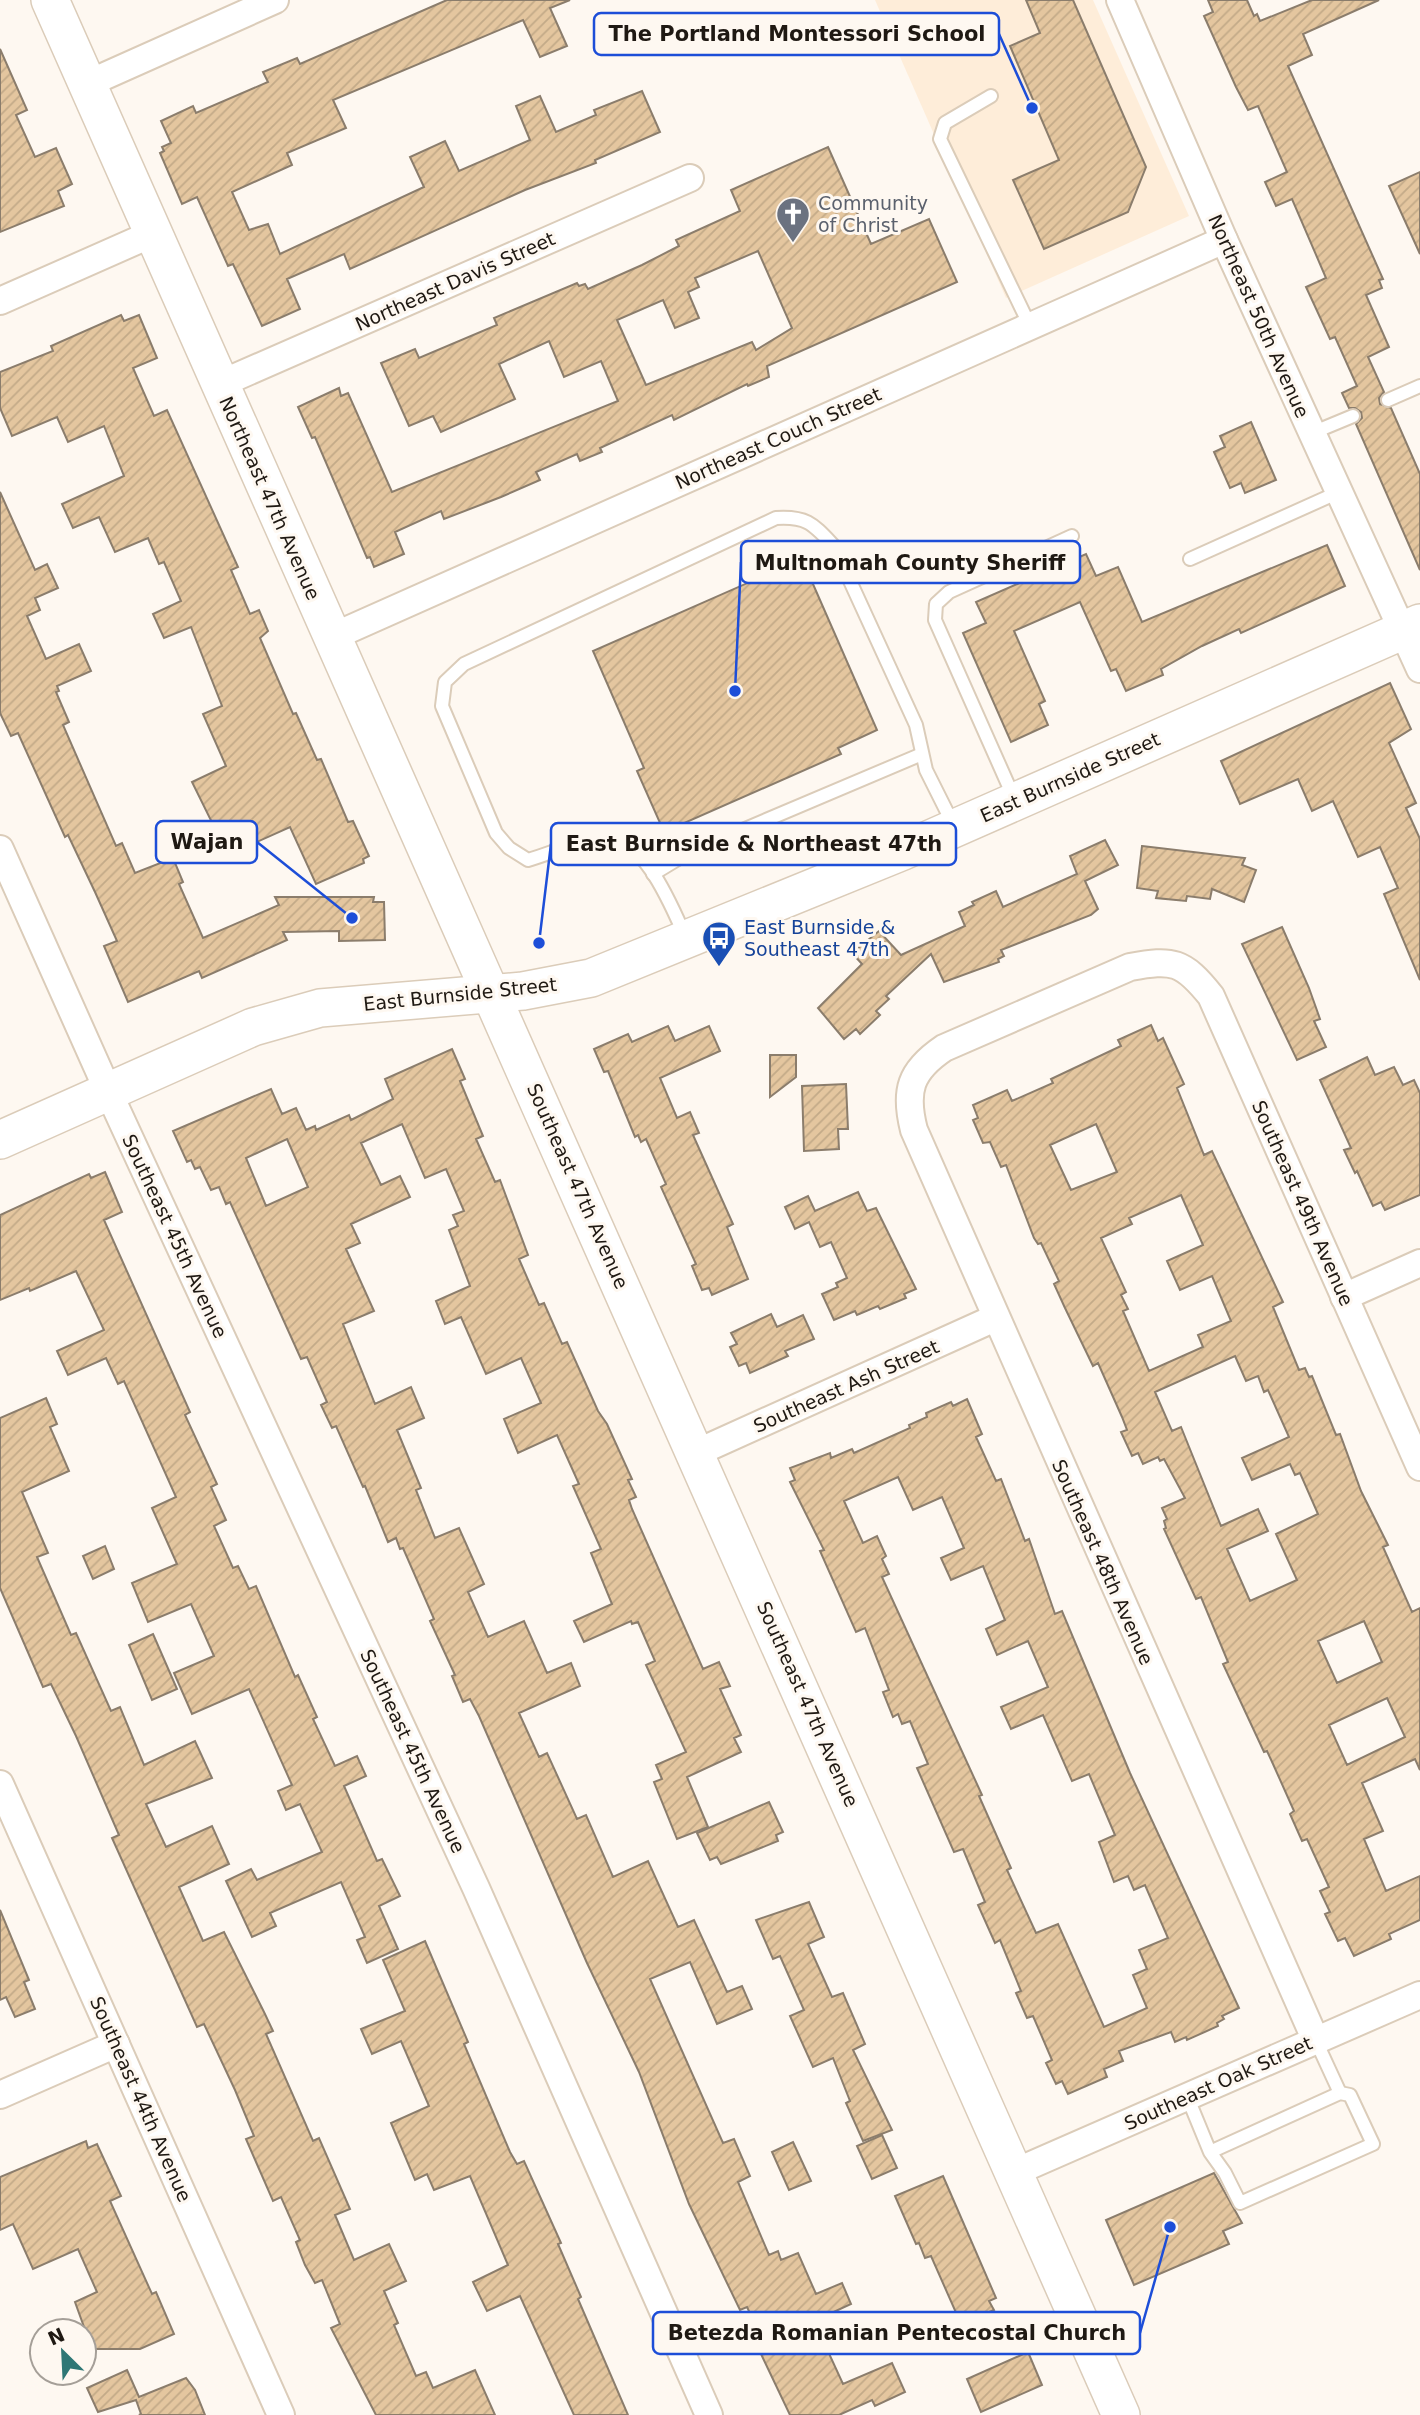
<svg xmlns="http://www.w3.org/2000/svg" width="1420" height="2415" font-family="'DejaVu Sans',sans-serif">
	<defs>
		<pattern id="building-hatch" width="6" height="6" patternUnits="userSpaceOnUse" patternTransform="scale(1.75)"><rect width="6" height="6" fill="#e4c69f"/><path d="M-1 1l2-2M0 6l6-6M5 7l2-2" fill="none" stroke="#c3aa88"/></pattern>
	</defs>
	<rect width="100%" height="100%" fill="#fef8f1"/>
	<path fill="#feedd9" d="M875,0H1093L1189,216L1006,298Z"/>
	<g fill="url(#building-hatch)" stroke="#8b7d6c" stroke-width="2" fill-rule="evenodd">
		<path d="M447,0H570L550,8L567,46L540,57L523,20L333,100L346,128L287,153L292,165L232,192L249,230L268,224L280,254L424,187L410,157L445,141L459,171L530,140L516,106L540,96L556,132L596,115L594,110L642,91L660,132L595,160L596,163L525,190L350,269L344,254L287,279L300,309L262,326L233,264L228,266L197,197L182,204L160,153L164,151L162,147L171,143L161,121L193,106L196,113L268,82L263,72L297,58L300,64Z"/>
		<path d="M1026,0H1073L1146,167L1128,212L1044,249L1013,180L1059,160L1010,46L1040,33Z"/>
		<path d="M1208,0H1247L1254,16L1257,14L1260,21L1312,0H1379L1303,34L1312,55L1288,66L1383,279L1379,280L1382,288L1366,295L1389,347L1368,357L1384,392L1379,398L1380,404L1391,408L1420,474V570L1356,424L1362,418L1361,412L1355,408H1349L1342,393L1357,386L1335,337L1330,339L1306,287L1326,278L1292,199L1276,206L1265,182L1287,172L1258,106L1248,110L1236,87L1204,16L1213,12Z"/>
		<path d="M0,49L27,110L16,115L35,157L56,148L72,184L58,191L64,206L0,232Z"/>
		<path d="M828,147L871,244L929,219L957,282L767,366L769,377L748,386L747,384L674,420L672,415L600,448L602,452L580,461L577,454L536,472L540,480L501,497L444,519L441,511L395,532L404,554L374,567L370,557L367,558L315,437L312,438L298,407L339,388L341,396L348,393L392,492L618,401L601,361L564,377L549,341L499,364L515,399L441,432L433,416L409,426L381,363L415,349L419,358L497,325L494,318L577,283L579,286L585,284L588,289L642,265L679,246L676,240L740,211L731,190ZM758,251L792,328L756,350L752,342L646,385L617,320L663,300L675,328L699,318L688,292L699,287L695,278Z"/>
		<path d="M1420,172V254L1389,186Z"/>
		<path d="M121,315L124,321L139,315L157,358L133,368L154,416L167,410L238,567L231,570L250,614L259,610L268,631L260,638L293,714L296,713L317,760L321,759L348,822L353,821L369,856L363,859L364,863L316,884L290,827L228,855L192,782L226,766L203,714L222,706L191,627L164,638L153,614L181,601L164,562L159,564L148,538L115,552L99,517L73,528L62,504L124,476L104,426L68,442L57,417L12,436L0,408V372L53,351L51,346Z"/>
		<path d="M1251,422L1276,480L1245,493L1241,483L1230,488L1214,452L1225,447L1220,436Z"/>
		<path d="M0,492L35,570L47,564L58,588L35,598L40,610L27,616L46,659L79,644L91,671L57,686L59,691L56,692L69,722L63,725L116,846L122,843L135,873L173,858L183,882L179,884L203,938L279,905L275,897H374L373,902H384L385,940L339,941V931L283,932L287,940L202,978L199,971L128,1002L104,946L117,941L95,892L68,835L65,837L18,733L11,736L0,713Z"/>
		<path d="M1327,545L1345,586L1241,633L1239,629L1202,646L1161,669L1163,675L1126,691L1116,669L1111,671L1080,602L1014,631L1045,701L1039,704L1048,725L1011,742L963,633L986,623L976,602L1086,554L1096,576L1118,567L1142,622Z"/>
		<path d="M802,559L877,730L838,748L841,754L664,832L637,771L644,768L593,651Z"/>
		<path d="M1390,683L1411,729L1389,743L1416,803L1406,808L1420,839V980L1384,894L1398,888L1380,847L1358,857L1333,801L1312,811L1298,779L1240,804L1221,761Z"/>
		<path d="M1105,840L1118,865L1085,881L1098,909L1091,915L1001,950L1004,956L998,959L999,962L944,982L931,954L886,996L889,999L876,1011L880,1015L860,1034L856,1029L844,1039L818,1008L862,964L852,953L879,931L901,955L965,926L959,912L974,905L972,902L996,891L1003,907L1077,874L1070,856Z"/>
		<path d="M1142,846L1245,858L1242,865L1256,870L1244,902L1212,889L1210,899L1187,896L1186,901L1156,898L1158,891L1137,888Z"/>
		<path d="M1282,927L1309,988L1320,1019L1314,1021L1326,1047L1297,1060L1242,944Z"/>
		<path d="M1151,1025L1158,1041L1163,1038L1184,1084L1177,1088L1204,1155L1212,1151L1283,1302L1273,1307L1299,1370L1305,1368L1309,1377L1312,1376L1336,1435L1340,1434L1361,1491L1388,1545L1383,1547L1412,1612L1420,1608V1770L1415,1759L1362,1783L1383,1831L1364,1839L1386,1891L1420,1876V1920L1389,1934L1391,1939L1354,1956L1345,1938L1338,1941L1325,1914L1330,1912L1320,1891L1329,1887L1307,1839L1302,1841L1290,1814L1294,1811L1273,1764L1267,1751L1264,1752L1223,1664L1228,1662L1201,1597L1196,1599L1164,1529L1166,1528L1164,1521L1167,1519L1162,1508L1185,1498L1164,1459L1160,1461L1158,1457L1143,1464L1138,1453L1132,1456L1121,1432L1127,1430L1122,1417L1098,1363L1093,1366L1065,1308L1054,1284L1059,1281L1041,1243L1038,1244L1034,1238L1006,1165L1001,1167L990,1142L983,1143L973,1120L978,1118L973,1105L1007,1090L1012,1101L1053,1083L1051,1079L1121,1046L1118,1040ZM1096,1124L1117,1172L1071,1190L1050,1145ZM1181,1195L1203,1245L1167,1261L1180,1290L1212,1276L1231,1321L1198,1335L1203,1347L1149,1371L1123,1311L1128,1309L1121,1295L1126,1292L1101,1238L1132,1224L1129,1218ZM1235,1356L1246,1381L1258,1376L1264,1392L1268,1390L1289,1437L1242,1458L1252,1480L1290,1464L1295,1475L1300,1473L1318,1514L1276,1534L1297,1580L1250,1601L1227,1549L1268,1531L1258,1509L1221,1526L1181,1427L1172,1431L1155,1392ZM1364,1621L1382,1662L1337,1683L1318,1641ZM1387,1698L1405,1737L1347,1765L1329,1725Z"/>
		<path d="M668,1026L675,1041L709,1026L720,1051L660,1078L677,1118L690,1112L699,1133L693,1135L733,1224L727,1227L748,1279L712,1295L709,1288L702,1290L692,1266L696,1264L661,1187L666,1184L646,1139L641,1142L638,1135L635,1137L608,1071L604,1072L594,1049L628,1034L632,1042Z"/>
		<path d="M452,1049L465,1079L460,1081L483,1136L476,1139L495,1182L500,1180L528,1255L519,1259L539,1305L544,1303L562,1344L567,1342L598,1411L607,1424L632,1479L628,1480L636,1497L629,1500L632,1509L703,1669L719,1662L730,1686L720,1689L741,1735L734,1738L741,1752L687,1777L708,1827L677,1839L654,1782L662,1779L656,1765L686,1752L646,1665L655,1661L638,1622L632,1624L631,1621L584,1642L574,1621L612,1604L591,1553L601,1549L573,1486L579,1484L557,1435L518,1453L504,1419L541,1403L521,1358L486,1374L461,1317L445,1324L436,1301L470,1286L449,1230L458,1226L453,1215L464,1211L446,1169L425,1178L402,1124L361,1143L381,1185L400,1176L410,1197L351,1224L360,1243L346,1249L374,1311L343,1324L375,1404L411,1387L424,1418L397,1430L421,1488L416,1490L435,1538L459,1528L484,1584L468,1592L488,1637L524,1621L547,1673L571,1663L580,1686L519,1713L539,1757L547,1753L577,1819L586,1815L613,1877L648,1861L678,1927L694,1920L727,1992L742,1986L752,2009L717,2024L690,1962L650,1979L723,2143L734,2139L750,2176L738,2182L769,2255L778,2251L781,2260L798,2253L816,2294L842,2283L851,2304L814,2321L843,2384L892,2363L905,2392L875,2406L872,2400L839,2415H790L761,2354L768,2351L747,2307L740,2310L689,2204L639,2072L587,1963L479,1716L470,1699L463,1702L452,1676L455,1675L430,1621L434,1619L403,1548L400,1549L396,1538L388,1542L365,1486L363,1487L336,1426L332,1428L321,1405L327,1402L307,1357L301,1359L230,1202L226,1204L219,1187L211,1190L200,1167L195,1169L191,1160L187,1162L173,1131L271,1089L282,1114L296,1108L306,1130L315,1126L316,1130L349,1115L351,1120L393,1099L385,1079ZM287,1139L308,1187L266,1206L246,1158Z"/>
		<path d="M770,1055H796V1077L770,1097Z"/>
		<path d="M1367,1057L1375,1075L1394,1067L1403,1085L1414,1080L1420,1093V1195L1385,1210L1381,1202L1373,1206L1357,1171L1355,1173L1344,1150L1351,1148L1320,1080Z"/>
		<path d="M846,1084L848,1129H838L839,1149L804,1151L802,1086Z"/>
		<path d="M105,1172L122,1212L104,1220L190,1412L185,1415L217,1484L211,1487L226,1520L214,1526L233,1568L238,1566L249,1589L256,1586L295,1677L298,1675L317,1717L313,1719L335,1766L357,1756L366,1776L344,1786L377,1861L382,1859L400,1896L379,1906L398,1949L367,1963L357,1940L365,1937L341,1882L270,1913L276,1926L252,1937L226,1881L251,1869L257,1880L322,1852L300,1804L286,1810L278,1791L292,1785L249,1689L192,1714L174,1673L214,1656L191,1604L148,1622L132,1583L177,1564L152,1508L176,1497L124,1381L118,1384L106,1358L68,1375L57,1351L104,1330L76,1271L30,1291L29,1288L0,1300V1215L89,1174L91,1178Z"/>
		<path d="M858,1192L867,1211L876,1208L916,1289L904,1294L906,1298L880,1309L878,1306L857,1315L855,1311L834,1320L822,1294L838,1287L836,1283L847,1278L831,1242L820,1247L809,1222L795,1229L785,1207L808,1196L815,1211Z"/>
		<path d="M771,1314L777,1327L803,1315L814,1339L785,1351L788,1356L750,1373L746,1363L739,1366L730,1347L737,1344L731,1333Z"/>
		<path d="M46,1398L57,1424L50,1427L69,1471L22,1492L48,1553L37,1557L71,1635L76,1633L111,1711L120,1707L144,1765L195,1741L212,1778L146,1804L166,1847L212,1826L229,1864L179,1887L203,1941L224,1932L264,2012L273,2031L266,2034L313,2141L319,2138L350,2209L335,2215L354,2260L389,2244L406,2281L384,2291L398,2323L394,2325L416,2376L426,2372L433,2388L475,2370L495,2415H376L331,2328L340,2324L322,2280L315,2283L305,2265L296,2242L300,2240L281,2197L273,2201L246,2139L254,2136L235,2090L204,2024L197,2027L112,1838L119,1835L76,1736L51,1684L43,1687L0,1588V1418Z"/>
		<path d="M967,1399L982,1434L976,1437L996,1481L1001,1479L1025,1541L1029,1539L1055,1614L1062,1611L1130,1773L1239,2008L1222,2016L1224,2019L1217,2023L1218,2026L1187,2040L1186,2037L1175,2042L1171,2032L1119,2051L1123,2061L1104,2069L1107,2077L1068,2094L1062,2081L1056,2084L1046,2063L1052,2060L1033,2016L1027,2018L1016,1993L1021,1991L1000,1940L995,1943L978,1905L985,1902L963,1849L954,1852L917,1768L928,1764L910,1721L902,1724L898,1714L893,1717L883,1692L889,1690L865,1628L856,1632L820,1551L824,1550L790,1482L795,1480L790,1468L830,1453L831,1458L852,1449L854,1453L910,1428L909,1425L927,1417L926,1413L951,1402L953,1406ZM898,1477L913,1510L942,1497L964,1548L941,1558L951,1580L983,1566L1005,1620L986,1629L997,1655L1028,1641L1048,1687L1001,1707L1011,1729L1043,1715L1072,1781L1089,1774L1115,1835L1099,1842L1114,1882L1128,1876L1134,1890L1145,1885L1168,1938L1139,1950L1147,1969L1133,1975L1147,2008L1104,2027L1058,1924L1036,1933L1007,1870L1011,1868L979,1796L982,1795L882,1577L889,1574L882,1559L886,1556L877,1536L863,1543L844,1501Z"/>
		<path d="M105,1546L114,1569L93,1579L83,1556Z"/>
		<path d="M153,1634L177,1689L152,1700L129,1645Z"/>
		<path d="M769,1802L783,1832L776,1835L778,1841L721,1864L717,1857L710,1860L697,1833Z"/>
		<path d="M809,1902L824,1937L808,1944L832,1997L843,1993L865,2044L853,2050L892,2130L863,2141L846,2103L850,2101L833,2058L813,2067L790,2016L804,2010L780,1956L773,1959L756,1920Z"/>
		<path d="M0,1910L29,1980L24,1982L35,2009L15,2017L6,1997L0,2000Z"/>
		<path d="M425,1941L468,2042L464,2044L510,2152L517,2164L524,2161L561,2243L558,2244L581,2297L578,2299L628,2415H574L520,2296L487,2311L473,2282L508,2265L470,2176L434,2190L427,2174L415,2180L391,2123L429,2106L401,2041L372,2054L361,2029L405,2011L383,1960Z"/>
		<path d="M882,2135L897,2168L872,2179L857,2146Z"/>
		<path d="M86,2141L88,2148L97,2144L121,2196L110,2201L152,2294L156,2292L174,2334L140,2349H92L75,2302L97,2292L78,2249L33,2269L13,2224L0,2230V2177Z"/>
		<path d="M793,2142L811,2181L789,2190L772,2152Z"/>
		<path d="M1214,2173L1242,2223L1223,2231L1229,2244L1134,2285L1106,2220Z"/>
		<path d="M943,2176L996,2298L989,2301L994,2310L961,2324L931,2256L925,2258L919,2243L916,2244L895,2196Z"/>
		<path d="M1028,2352L1042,2385L981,2412L967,2379Z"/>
		<path d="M127,2370L139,2397L186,2378L195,2390L205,2415H139L141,2414L136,2400L98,2412L87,2388Z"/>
	</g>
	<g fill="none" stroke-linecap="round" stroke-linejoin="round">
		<g stroke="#dbccb9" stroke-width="16">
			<g id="lane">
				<path d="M991,96L945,123L940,139L1030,326"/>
				<path d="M1388,400L1420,386"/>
				<path d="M1312,433L1353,416"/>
				<path d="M1190,559L1339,492"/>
				<path d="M1014,798L935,620L936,604L949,592L1072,536"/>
				<path d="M653,874L686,854L922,754"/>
				<path d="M685,936C672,907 642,832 602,838C577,841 552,853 528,860L509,848L496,833L442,706L445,682L464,664L776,518C807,516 813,524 834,546L916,725L926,770L953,824"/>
				<path d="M1316,2041L1340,2093"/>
				<path d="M1187,2096L1210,2152L1225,2173L1240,2203L1373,2144L1350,2095L1340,2093L1210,2152"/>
			</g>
		</g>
		<g stroke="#dbccb9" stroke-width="30">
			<g id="street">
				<path d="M1120,0L1224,240L1420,669"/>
				<path d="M87,84L275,0"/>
				<path d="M0,301L154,233"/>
				<path d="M220,384L690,178"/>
				<path d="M332,637L1224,240"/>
				<path d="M0,849L108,1091L476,1888L709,2415"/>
				<path d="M1344,1297L1420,1263"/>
				<path d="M696,1453L995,1318"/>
				<path d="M0,1784L281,2415"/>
				<path d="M1316,2041L914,1130C904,1091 910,1071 944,1048L1130,967C1173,959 1183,961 1211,996L1420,1467"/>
				<path d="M0,2095L116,2044"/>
				<path d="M1015,2172L1420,1995"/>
			</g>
		</g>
		<g stroke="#dbccb9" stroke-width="40">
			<g id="secondary">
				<path d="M50,0L1121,2415"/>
				<path d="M0,1140L253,1027L320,1008L523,991L591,978L903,851L1420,623"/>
			</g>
		</g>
		<use href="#lane" stroke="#fff" stroke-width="12"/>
		<use href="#street" stroke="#fff" stroke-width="26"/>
		<use href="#secondary" stroke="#fff" stroke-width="37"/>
	</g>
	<defs>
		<g id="church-pin" transform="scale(1.75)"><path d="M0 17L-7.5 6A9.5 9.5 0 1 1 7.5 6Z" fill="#6b7280" stroke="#fef8f1"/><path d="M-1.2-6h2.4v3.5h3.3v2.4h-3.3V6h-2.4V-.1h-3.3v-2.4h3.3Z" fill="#fff"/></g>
		<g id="bus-pin" transform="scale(1.75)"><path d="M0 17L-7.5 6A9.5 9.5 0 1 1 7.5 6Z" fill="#1a4fb4" stroke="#fef8f1"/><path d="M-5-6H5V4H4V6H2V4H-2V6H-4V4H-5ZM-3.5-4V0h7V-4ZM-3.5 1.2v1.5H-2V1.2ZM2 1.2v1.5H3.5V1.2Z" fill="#fff"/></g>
	</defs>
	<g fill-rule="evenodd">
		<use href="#church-pin" x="793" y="214"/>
		<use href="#bus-pin" x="719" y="938"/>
	</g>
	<g text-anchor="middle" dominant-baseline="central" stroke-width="6" stroke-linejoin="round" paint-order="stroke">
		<g font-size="19" fill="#5b616d" stroke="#fef8f1" text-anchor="start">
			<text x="818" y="203">Community<tspan x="818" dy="22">of Christ</tspan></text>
		</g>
		<g font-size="19" fill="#1f1913" stroke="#fef8f1">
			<text transform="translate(455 281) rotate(-24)">Northeast Davis Street</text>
			<text transform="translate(1259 316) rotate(66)">Northeast 50th Avenue</text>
			<text transform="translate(778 438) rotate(-24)">Northeast Couch Street</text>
			<text transform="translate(270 498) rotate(66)">Northeast 47th Avenue</text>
			<text transform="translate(1070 777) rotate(-24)">East Burnside Street</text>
			<text transform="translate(460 994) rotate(-6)">East Burnside Street</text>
			<text transform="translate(578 1186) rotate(66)">Southeast 47th Avenue</text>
			<text transform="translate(1303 1203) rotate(66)">Southeast 49th Avenue</text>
			<text transform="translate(175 1236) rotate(65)">Southeast 45th Avenue</text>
			<text transform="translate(846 1386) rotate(-24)">Southeast Ash Street</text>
			<text transform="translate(1103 1562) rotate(66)">Southeast 48th Avenue</text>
			<text transform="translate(808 1704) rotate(66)">Southeast 47th Avenue</text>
			<text transform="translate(413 1751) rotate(65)">Southeast 45th Avenue</text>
			<text transform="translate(1218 2083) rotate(-24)">Southeast Oak Street</text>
			<text transform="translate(141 2099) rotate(66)">Southeast 44th Avenue</text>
		</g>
		<g font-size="19" fill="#164399" stroke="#fef8f1" text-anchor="start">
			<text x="744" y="927">East Burnside &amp;<tspan x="744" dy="22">Southeast 47th</tspan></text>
		</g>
	</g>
	<path fill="none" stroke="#1d4ed8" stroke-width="2.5" d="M1032 108L999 34M735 691L741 562M352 918L257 842M539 943L551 844M1170 2227L1140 2333"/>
	<g fill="#1d4ed8" stroke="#fef8f1" stroke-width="2.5">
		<circle cx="1032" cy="108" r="7"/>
		<circle cx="735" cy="691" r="7"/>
		<circle cx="352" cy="918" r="7"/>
		<circle cx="539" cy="943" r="7"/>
		<circle cx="1170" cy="2227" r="7"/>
	</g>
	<g fill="#fef8f1" stroke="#1d4ed8" stroke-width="2.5">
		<rect x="594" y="13" width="405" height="42" rx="7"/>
		<rect x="741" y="541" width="339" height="42" rx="7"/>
		<rect x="156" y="821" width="101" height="42" rx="7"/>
		<rect x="551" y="823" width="405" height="42" rx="7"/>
		<rect x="653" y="2312" width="487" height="42" rx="7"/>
	</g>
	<g font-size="21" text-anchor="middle" font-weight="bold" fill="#1f1913">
		<text x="797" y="41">The Portland Montessori School</text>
		<text x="910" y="570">Multnomah County Sheriff</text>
		<text x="207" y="849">Wajan</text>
		<text x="754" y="851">East Burnside &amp; Northeast 47th</text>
		<text x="897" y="2340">Betezda Romanian Pentecostal Church</text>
	</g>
	<g transform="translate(63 2352) rotate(336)"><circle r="33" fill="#fef8f1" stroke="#a59f98" stroke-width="2"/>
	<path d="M0-5L12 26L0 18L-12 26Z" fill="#2e7775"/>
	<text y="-10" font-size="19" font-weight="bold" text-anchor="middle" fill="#1f1913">N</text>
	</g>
</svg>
